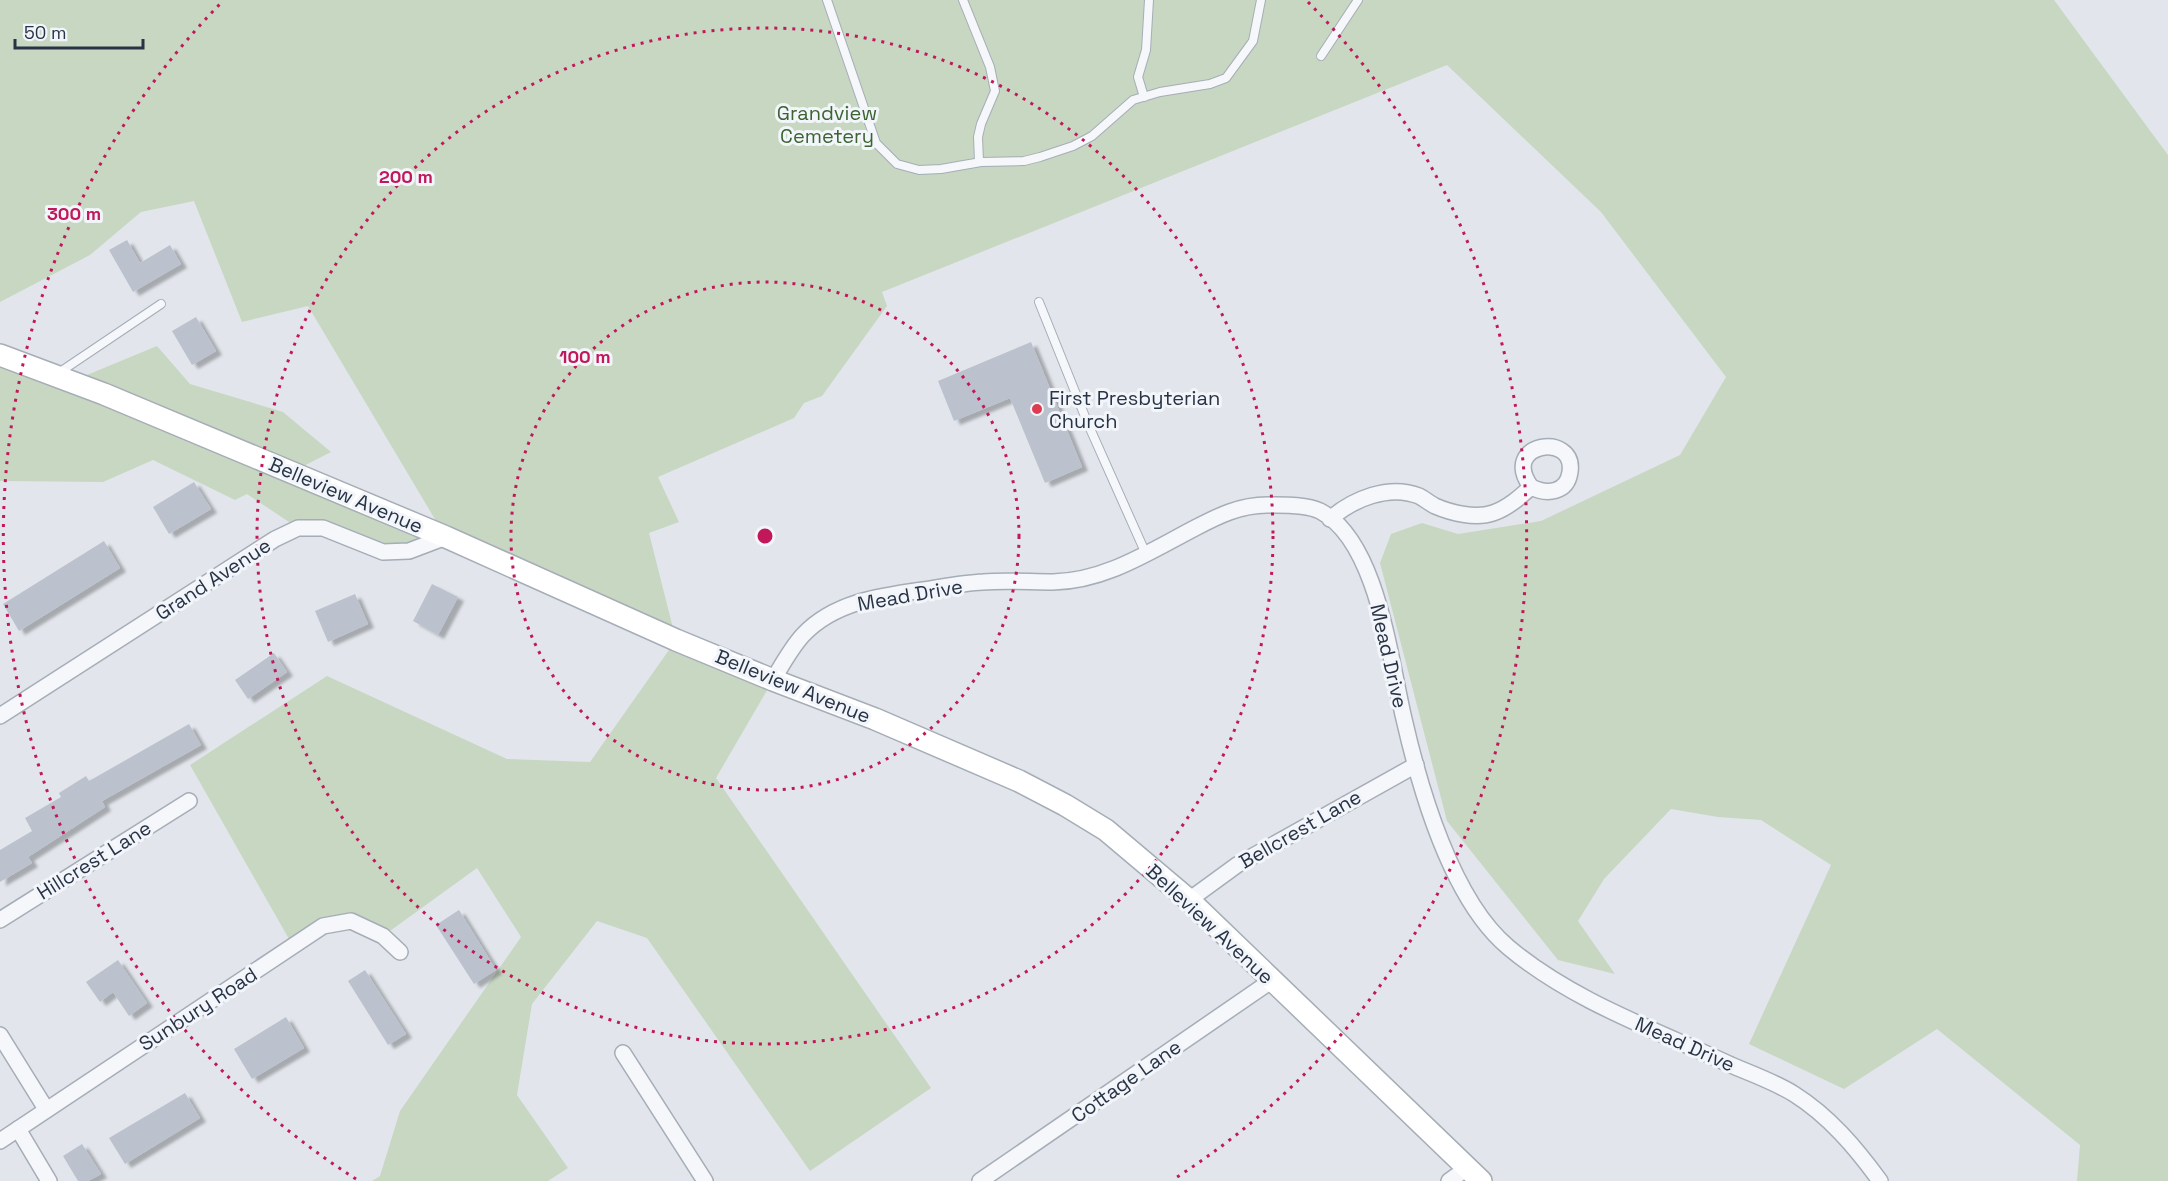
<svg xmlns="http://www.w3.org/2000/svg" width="2168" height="1181" font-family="'Space Grotesk',sans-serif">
	<defs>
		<filter id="shadow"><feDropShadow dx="6" dy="4" stdDeviation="1.5" flood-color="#0004"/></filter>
	</defs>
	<rect width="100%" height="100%" fill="#e2e6ec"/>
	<path fill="#c7d7c2" d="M0,0H2054L2168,155V1181H2077L2080,1145L1937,1029L1844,1089L1749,1044L1831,865L1761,820L1718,817L1671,809L1604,879L1578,921L1615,974L1558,960L1447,821L1380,563L1391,534L1422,523L1458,534L1541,521L1680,455L1726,377L1601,212L1447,65L882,292L887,306L822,396L804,403L794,418L658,477L679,522L649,533L676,640L773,680L716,778L931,1088L810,1171L647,938L597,921L532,1004L517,1095L568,1168L548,1181H372L380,1176L400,1111L521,937L477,868L383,936L351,921L293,946L190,765L327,676L507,759L590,762L676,640L446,537L409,551L298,528L247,494L235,500L153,460L103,482L0,481V355L70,382L157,346L190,384L283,412L331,452L292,472L445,536L308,306L242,322L194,201L141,212L90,255L0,302Z"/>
	<g fill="#bbc2cd" filter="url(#shadow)">
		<path d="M127,240L140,263L170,245L181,264L133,292L109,250Z"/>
		<path d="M196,317L216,351L192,365L172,331Z"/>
		<path d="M1031,342L1082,467L1045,483L1010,398L954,421L938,381Z"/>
		<path d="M194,482L211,509L169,534L153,507Z"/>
		<path d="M104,541L120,568L19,631L3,604Z"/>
		<path d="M432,584L458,597L438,635L413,621Z"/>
		<path d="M355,594L368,624L328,642L315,611Z"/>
		<path d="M274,653L287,672L248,699L235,680Z"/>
		<path d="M189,724L201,745L102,801L105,807L28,857L32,863L0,882V850L32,831L25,818L61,797L59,793L86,776L89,781Z"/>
		<path d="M459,910L496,970L474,984L436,925Z"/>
		<path d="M118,960L147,1003L129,1016L113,992L100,1002L86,982Z"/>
		<path d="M365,970L406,1034L388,1045L348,981Z"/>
		<path d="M286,1017L304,1048L252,1079L234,1049Z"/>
		<path d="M185,1093L200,1118L125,1164L109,1138Z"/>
		<path d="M82,1144L101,1174L88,1181H78L63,1156Z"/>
	</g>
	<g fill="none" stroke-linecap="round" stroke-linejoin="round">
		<g stroke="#a6adb7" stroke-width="10">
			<g id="lane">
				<path d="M827,0L876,143L897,164L919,170L941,169L981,162L1024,161L1040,157L1073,146L1092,136L1133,100L1160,92L1210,84L1226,78L1253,41L1261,0"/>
				<path d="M963,0L990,67L995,91L981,124L978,137L979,162"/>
				<path d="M1321,56L1358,0"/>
				<path d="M1144,97L1138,77L1146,50L1149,0"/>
				<path d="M1039,302L1088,424L1146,554"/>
				<path d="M57,374L161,304"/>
			</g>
		</g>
		<g stroke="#a6adb7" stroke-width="18">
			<g id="street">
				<path d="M1330,519C1353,499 1389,484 1419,496C1425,499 1429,503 1435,506C1451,513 1476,519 1493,513C1508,508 1520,497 1531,487C1547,495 1567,493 1570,472C1576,431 1499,443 1531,487"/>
				<path d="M773,680C782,665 791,648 803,635C834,602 880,596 923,590C943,587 963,583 983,582C1006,580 1030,582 1053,582C1105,581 1149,552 1195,528C1218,516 1240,505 1267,505C1282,505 1306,504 1320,511C1378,541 1390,661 1404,719C1420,789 1452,900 1508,947C1572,1001 1656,1030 1731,1065C1752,1074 1775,1082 1794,1094C1829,1116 1856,1148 1880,1181"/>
				<path d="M0,716L275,539L298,528H323L383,552L409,551L446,537"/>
				<path d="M1189,900L1237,865L1416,765"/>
				<path d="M0,920L189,801"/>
				<path d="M0,1035L46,1109"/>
				<path d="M623,1053L705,1181"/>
				<path d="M18,1129L49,1181"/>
				<path d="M0,1141L323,926L351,921L383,936L400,952"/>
				<path d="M980,1181L1271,981"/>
				<path d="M1449,1181L1467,1168"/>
			</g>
		</g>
		<g stroke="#a6adb7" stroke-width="24">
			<path id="secondary" d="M0,355L104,394L446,537L676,640L773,680L875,719L1019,781L1065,805L1106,830L1189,900L1481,1181"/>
		</g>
		<use href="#lane" stroke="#f5f7fa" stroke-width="8"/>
		<use href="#street" stroke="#f5f7fa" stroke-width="15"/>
		<use href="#secondary" stroke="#fff" stroke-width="21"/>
	</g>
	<g fill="none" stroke="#c2185b" stroke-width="3" stroke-dasharray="3 6">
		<circle cx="765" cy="536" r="254"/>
		<circle cx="765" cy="536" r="508"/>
		<path d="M356 1179A762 762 0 0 1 222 2M1308 2A762 762 0 0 1 1174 1179"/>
	</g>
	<circle fill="#de3a52" stroke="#f2f5f9" stroke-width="2" cx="1037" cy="409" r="6"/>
	<g text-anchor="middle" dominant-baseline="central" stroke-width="6" stroke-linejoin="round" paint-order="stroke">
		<g font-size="20" fill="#3c6433" stroke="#f2f5f9">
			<text x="827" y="113">Grandview<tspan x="827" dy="23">Cemetery</tspan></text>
		</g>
		<g font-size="20" fill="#283346" stroke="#f2f5f9" text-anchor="start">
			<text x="1049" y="398">First Presbyterian<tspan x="1049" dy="23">Church</tspan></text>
		</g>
		<g font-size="20" fill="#283346" stroke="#f2f5f9">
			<text transform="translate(346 495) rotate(23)">Belleview Avenue</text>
			<text transform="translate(213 579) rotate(-33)">Grand Avenue</text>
			<text transform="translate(910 595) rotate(-10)">Mead Drive</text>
			<text transform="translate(1389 656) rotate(77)">Mead Drive</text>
			<text transform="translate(793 686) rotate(22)">Belleview Avenue</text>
			<text transform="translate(1300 829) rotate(-30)">Bellcrest Lane</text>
			<text transform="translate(94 860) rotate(-32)">Hillcrest Lane</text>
			<text transform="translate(1210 924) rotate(43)">Belleview Avenue</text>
			<text transform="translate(198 1009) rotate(-33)">Sunbury Road</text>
			<text transform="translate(1685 1044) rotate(24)">Mead Drive</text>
			<text transform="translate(1126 1081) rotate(-35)">Cottage Lane</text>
		</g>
	</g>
	<circle cx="765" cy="536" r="9" fill="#c2185b" stroke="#f2f5f9" stroke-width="3"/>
	<g font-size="18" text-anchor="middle" font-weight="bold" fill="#c2185b" stroke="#f2f5f9" stroke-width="6" stroke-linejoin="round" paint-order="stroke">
		<text x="406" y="183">200 m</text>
		<text x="74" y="220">300 m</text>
		<text x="585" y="363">100 m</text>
	</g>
	<path d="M15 39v9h128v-9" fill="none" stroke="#283346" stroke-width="3"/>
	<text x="24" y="39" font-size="18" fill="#283346" stroke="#f2f5f9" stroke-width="4.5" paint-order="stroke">50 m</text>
</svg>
